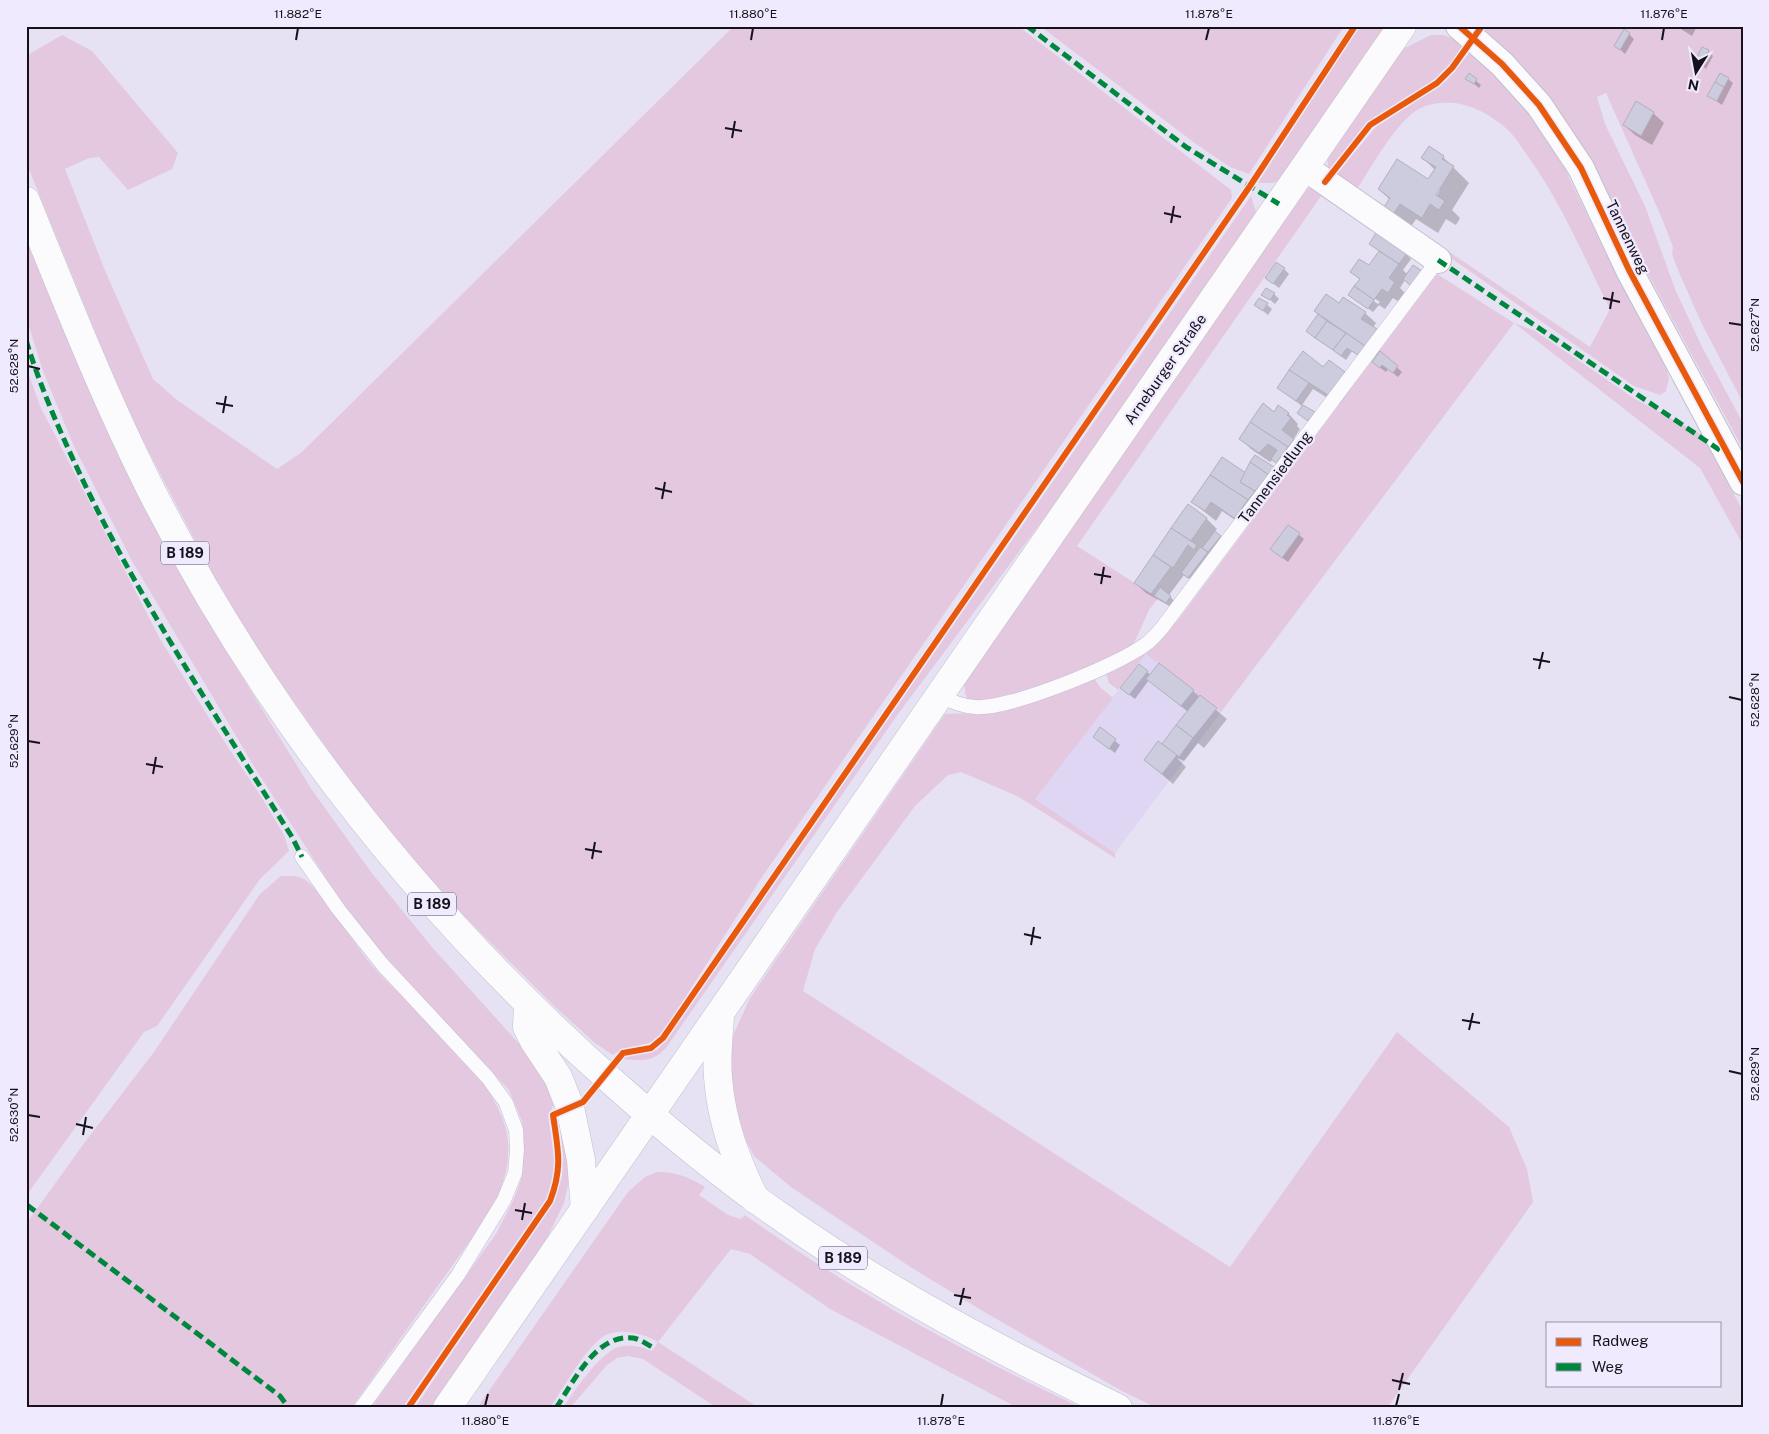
<svg xmlns="http://www.w3.org/2000/svg" width="1769" height="1434" font-family="'Public Sans',sans-serif">
	<rect width="100%" height="100%" fill="#e6e2f3"/>
	<path fill="#ded6f3" d="M1146,654L1221,712L1115,853L1035,799Z"/>
	<g fill="#e3c8df">
		<path d="M734,26H1018L1231,190L1232,198L760,880L660,1037C646,1049 627,1043 613,1055L595,1043L553,1005L458,910L377,819L259,652L213,575L127,410L26,162V56L62,35L92,51L178,153L172,169L128,190L99,157L89,158L65,169L106,273L153,379L177,400L277,469L302,452Z"/>
		<path d="M1040,26H1344L1249,174L1230,167L1196,144Z"/>
		<path d="M1359,26H1386L1281,179L1273,183H1258Z"/>
		<path d="M1487,26H1743V403L1701,322L1678,270L1672,254L1673,247L1661,216L1606,93L1597,97L1605,124L1645,206L1675,289L1702,347L1743,423V449L1599,184L1483,32Z"/>
		<path d="M1431,35H1444L1466,44L1452,64L1440,76L1368,122L1329,172L1327,157L1403,49Z"/>
		<path d="M1473,49L1521,100L1563,159L1569,178L1616,273L1666,367L1669,378L1666,391L1660,395L1634,386L1445,254L1448,251L1590,347L1610,309C1585,259 1562,205 1530,159C1523,150 1517,139 1509,131C1486,109 1450,93 1419,109C1397,120 1371,168 1357,189L1333,178L1376,127L1446,81Z"/>
		<path d="M1306,188L1327,190L1376,233L1321,196L1077,546L1158,598L1149,610L1135,641L1128,649L1111,659L1040,687L992,702L970,700L966,697L964,684Z"/>
		<path d="M1251,196L1256,212L1253,220L1063,493L898,714L666,1048C653,1062 641,1061 624,1059L625,1056L657,1050L664,1042Z"/>
		<path d="M26,236L133,483L171,556L233,662L312,790L371,872L431,946L539,1066L558,1104L553,1106L548,1116L556,1169L548,1196L402,1408H371L496,1234L514,1199L522,1177L524,1137L522,1121L509,1090L398,973L338,897L255,768L132,561L73,444L43,371L26,317Z"/>
		<path d="M1437,274L1514,323L1535,331L1635,399L1702,435L1743,511V545L1700,468L1514,323L1221,712L1146,654L1118,690L1109,683L1106,673L1129,660L1146,654L1179,619Z"/>
		<path d="M26,367L41,408L160,639L214,726L262,798L284,835L289,851L260,879L157,1026L144,1032L26,1196Z"/>
		<path d="M1094,678L1100,687L1113,698L1035,799L1115,853V858L1019,797L961,772L948,775L915,806L837,912L815,949L803,991L1230,1267L1397,1032L1509,1127L1527,1169L1533,1202L1387,1408H1157L1122,1391L986,1313L912,1268L791,1187L755,1157L739,1129L727,1084L732,1038L750,998L945,714L1003,712Z"/>
		<path d="M281,876C289,876 297,875 304,879C319,888 355,945 370,963C409,1008 489,1069 505,1126C513,1155 505,1180 494,1207L351,1408H26V1224L85,1142L154,1052L260,894Z"/>
		<path d="M559,1118L571,1172L564,1203L547,1238L525,1273L431,1408H415L553,1202L562,1177L563,1157Z"/>
		<path d="M657,1172C676,1172 689,1177 705,1187L699,1195L728,1215L741,1219L745,1215C851,1290 964,1353 1082,1408H1018L830,1309L750,1254L731,1249L658,1342L759,1408H717L643,1359L628,1356L617,1358L607,1365L570,1408H563C574,1391 596,1359 614,1349C624,1343 642,1346 652,1351L658,1342C643,1333 615,1326 600,1339C581,1355 564,1387 550,1408H477L628,1192L645,1177Z"/>
	</g>
	<g fill="#0003" fill-rule="evenodd">
		<path d="M1676,26H1697L1692,36Z"/>
		<path d="M1629,34L1634,39L1625,54L1616,46Z"/>
		<path d="M1708,51L1713,56L1706,69L1696,61Z"/>
		<path d="M1469,75L1481,85L1479,88L1467,78Z"/>
		<path d="M1728,79L1733,83L1722,105L1709,96Z"/>
		<path d="M1653,113L1664,123L1652,145L1635,135L1624,125Z"/>
		<path d="M1443,157L1469,183L1452,210L1460,218L1456,225L1446,219L1438,233L1416,219L1410,228L1386,207L1390,200L1379,189L1429,181L1435,170L1423,158ZM1438,190H1440L1434,201Z"/>
		<path d="M1370,244L1406,254L1411,259L1403,270L1408,275L1400,288L1405,293L1399,302L1393,298L1385,309L1379,305L1373,312L1350,295L1360,280L1352,272L1369,267L1380,251ZM1367,293L1380,302L1378,304L1365,295Z"/>
		<path d="M1284,269L1289,274L1279,288L1266,278Z"/>
		<path d="M1263,294H1274L1279,299L1275,304Z"/>
		<path d="M1260,299L1272,309L1268,315L1256,305Z"/>
		<path d="M1339,305L1365,313L1376,323L1373,328L1386,340L1376,356L1369,351L1363,359L1352,351L1346,360L1307,331L1324,319L1316,310Z"/>
		<path d="M1303,353L1323,369L1329,362L1355,383L1339,405L1313,389L1302,405L1319,418L1314,425L1298,413L1303,407L1279,388Z"/>
		<path d="M1381,353L1402,372L1398,377L1388,369L1386,372L1379,367Z"/>
		<path d="M1274,413H1288L1298,424L1297,426L1300,429L1293,440L1304,450L1283,470L1273,460L1270,462L1251,449L1241,439Z"/>
		<path d="M1273,468L1278,473L1245,527L1222,511L1216,521L1192,502L1245,474Z"/>
		<path d="M1188,506L1206,518L1217,529L1214,532L1225,541L1194,582L1184,575L1169,595L1175,602L1171,607L1146,593L1135,583Z"/>
		<path d="M1288,526L1304,539L1288,562L1277,554Z"/>
		<path d="M1147,672L1151,675L1193,691L1227,719L1204,748L1198,743L1184,761L1177,758L1186,767L1173,784L1145,760L1162,745L1188,712L1149,680L1135,699L1127,693Z"/>
		<path d="M1100,729L1120,745L1115,753L1099,741Z"/>
	</g>
	<g fill="#ccccde" stroke="#b1b0be">
		<path d="M1624,29L1630,33L1620,50L1614,46Z"/>
		<path d="M1702,47L1709,50L1701,65L1695,61Z"/>
		<path d="M1469,73L1477,79L1474,84L1465,79Z"/>
		<path d="M1720,73L1729,78L1724,87L1715,82Z"/>
		<path d="M1715,82L1724,87L1717,101L1707,96Z"/>
		<path d="M1636,101L1654,112L1641,136L1623,125Z"/>
		<path d="M1429,146L1444,156L1442,159L1454,166L1436,195L1445,201L1439,210L1430,204L1422,218L1400,204L1394,213L1384,207L1390,198L1378,189L1397,159L1428,179L1436,167L1421,158Z"/>
		<path d="M1376,233L1407,253L1399,264L1369,244Z"/>
		<path d="M1379,251L1399,264L1389,278L1395,282L1388,293L1382,289L1374,300L1354,286L1360,279L1350,272L1359,259L1369,265Z"/>
		<path d="M1276,262L1285,268L1273,284L1265,278Z"/>
		<path d="M1413,265L1422,271L1411,286L1403,279Z"/>
		<path d="M1354,286L1374,300L1368,309L1348,295Z"/>
		<path d="M1266,288L1275,293L1270,300L1261,295Z"/>
		<path d="M1326,294L1339,303L1343,297L1366,312L1361,319L1377,329L1365,346L1314,311Z"/>
		<path d="M1259,298L1268,303L1263,311L1254,305Z"/>
		<path d="M1318,314L1327,321L1315,338L1306,331Z"/>
		<path d="M1327,321L1346,333L1333,350L1315,338Z"/>
		<path d="M1346,333L1365,346L1358,355L1347,348L1341,356L1333,350Z"/>
		<path d="M1303,351L1323,367L1329,360L1345,372L1328,395L1289,370Z"/>
		<path d="M1380,351L1398,366L1393,373L1382,365L1380,368L1372,362Z"/>
		<path d="M1289,370L1309,383L1296,401L1277,388Z"/>
		<path d="M1263,403L1274,412L1278,405L1289,413L1287,415L1291,418L1282,430L1294,439L1288,447L1250,422Z"/>
		<path d="M1303,405L1315,412L1308,421L1297,413Z"/>
		<path d="M1250,422L1288,447L1276,463L1271,459L1277,450L1268,444L1259,453L1239,439Z"/>
		<path d="M1255,455L1274,467L1269,475L1250,462Z"/>
		<path d="M1222,457L1246,473L1240,482L1255,491L1248,500L1210,475Z"/>
		<path d="M1250,462L1269,475L1255,491L1240,482Z"/>
		<path d="M1210,475L1248,500L1234,518L1211,502L1205,511L1191,502Z"/>
		<path d="M1188,504L1207,518L1191,541L1171,528Z"/>
		<path d="M1288,525L1300,533L1282,558L1270,549Z"/>
		<path d="M1171,528L1197,545L1194,550L1188,545L1173,568L1153,555Z"/>
		<path d="M1215,531L1221,536L1208,552L1202,548Z"/>
		<path d="M1200,547L1208,552L1188,578L1181,573Z"/>
		<path d="M1153,555L1171,567L1151,594L1134,583Z"/>
		<path d="M1160,587L1171,596L1166,603L1154,596Z"/>
		<path d="M1159,663L1194,690L1181,706L1146,679Z"/>
		<path d="M1139,664L1148,671L1129,695L1120,688Z"/>
		<path d="M1200,695L1217,708L1193,738L1176,725Z"/>
		<path d="M1176,725L1193,738L1179,757L1162,744Z"/>
		<path d="M1100,727L1116,739L1109,749L1093,737Z"/>
		<path d="M1158,741L1177,755L1162,774L1144,760Z"/>
	</g>
	<g fill="none" stroke-linecap="round" stroke-linejoin="round">
		<g stroke="#c2bfcc" stroke-width="15">
			<g id="lane">
				<path d="M939,695C951,702 962,706 975,707C1008,710 1119,665 1146,644C1152,640 1157,633 1162,628L1438,260"/>
				<path d="M302,857L339,910L382,964L488,1078L506,1103L516,1130L517,1150L515,1173L504,1200L458,1275L361,1408"/>
			</g>
		</g>
		<g stroke="#c2bfcc" stroke-width="28">
			<g id="street">
				<path d="M1459,26L1502,64L1539,105L1581,168L1629,270L1743,482"/>
				<path d="M1304,167L1438,260"/>
			</g>
		</g>
		<g stroke="#c2bfcc" stroke-width="29">
			<g id="secondary">
				<path d="M528,1005L527,1027L534,1041L558,1077L570,1107L581,1160L585,1209"/>
				<path d="M720,1016C719,1036 716,1057 718,1077C721,1121 736,1160 755,1199"/>
				<path d="M447,1408L1402,26"/>
			</g>
		</g>
		<g stroke="#c2bfcc" stroke-width="29">
			<path id="primary" d="M26,201C65,297 103,394 149,486C266,717 424,916 617,1086C670,1133 723,1177 781,1217C887,1292 1001,1351 1118,1408"/>
		</g>
		<use href="#lane" stroke="#fbfbfd" stroke-width="14"/>
		<use href="#street" stroke="#fbfbfd" stroke-width="26"/>
		<use href="#secondary" stroke="#fbfbfd" stroke-width="28"/>
		<use href="#primary" stroke="#fbfbfd" stroke-width="28"/>
		<g stroke="#00873e" stroke-width="5" stroke-dasharray="10 5" stroke-linecap="butt">
			<path d="M1027,26L1186,147L1279,204"/>
			<path d="M1438,260L1724,453"/>
			<path d="M26,340C40,386 58,427 78,470C138,599 217,717 292,837L302,857"/>
			<path d="M27,1205L280,1396L289,1408"/>
			<path d="M556,1408C573,1383 596,1333 633,1338C640,1339 648,1345 654,1348"/>
		</g>
		<g stroke="#efeafd" stroke-width="9">
			<g id="cycleway">
				<path d="M1459,26L1502,64L1539,105L1581,168L1629,270L1743,482"/>
				<path d="M1325,182L1370,125L1437,83L1452,68L1482,26"/>
				<path d="M408,1408L550,1201C563,1167 558,1150 553,1115L583,1102L623,1053L651,1048L663,1038L1250,186L1355,26"/>
			</g>
		</g>
		<use href="#cycleway" stroke="#e8590c" stroke-width="6"/>
	</g>
	<path fill="none" stroke="#15121c" stroke-width="2" d="M296,40L298,28M751,40L753,28M1206,40L1209,28M1662,40L1664,28M725,128L742,131M732,138L735,121M1164,213L1181,217M1171,223L1174,206M1603,298L1620,302M1610,309L1613,292M1729,323L1742,325M28,366L40,369M216,403L233,406M223,413L226,396M655,488L672,492M662,499L665,482M1094,574L1111,577M1101,584L1104,567M1533,659L1550,662M1539,669L1543,652M1729,697L1742,700M28,741L40,743M146,764L163,767M153,774L156,757M585,849L602,852M592,859L595,842M1024,934L1041,938M1031,945L1034,927M1462,1020L1480,1023M1469,1030L1473,1013M1729,1071L1742,1074M28,1115L40,1117M76,1124L93,1128M83,1135L86,1117M515,1210L532,1213M522,1220L525,1203M954,1295L971,1298M960,1305L964,1288M1392,1380L1410,1384M1399,1390L1403,1373M485,1406L488,1394M941,1406L943,1394M1396,1406L1399,1394"/>
	<g text-anchor="middle" dominant-baseline="central" stroke-width="4.5" stroke-linejoin="round" paint-order="stroke">
		<g fill="#efeafd" stroke="#565360" stroke-width="1">
			<rect x="161" y="541.5" width="48" height="23" rx="4"/>
			<rect x="408" y="892.5" width="48" height="23" rx="4"/>
			<rect x="819" y="1246.5" width="48" height="23" rx="4"/>
		</g>
		<g font-size="14" font-weight="bold" fill="#15121c">
			<text x="185" y="553">B 189</text>
			<text x="432" y="904">B 189</text>
			<text x="843" y="1258">B 189</text>
		</g>
		<g font-size="15" fill="#15121c" stroke="#efeafd">
			<text transform="translate(1628 237) rotate(64)">Tannenweg</text>
			<text transform="translate(1165 369) rotate(-55)">Arneburger Straße</text>
			<text transform="translate(1275 477) rotate(-53)">Tannensiedlung</text>
		</g>
	</g>
	<rect width="1769" height="1434" fill="none" stroke="#efeafd" stroke-width="55"/>
	<rect x="1546" y="1322" width="175" height="65" fill="#efeafd" stroke="#9894a3"/>
	<rect x="1556" y="1338" width="25" height="8" fill="#e8590c" stroke="#9894a3"/>
	<text x="1592" y="1346" font-size="15" fill="#15121c">Radweg</text>
	<rect x="1556" y="1363" width="25" height="8" fill="#00873e" stroke="#9894a3"/>
	<text x="1592" y="1372" font-size="15" fill="#15121c">Weg</text>
	<g transform="translate(1696 72) rotate(191)" stroke="#efeafd" stroke-width="4" paint-order="stroke">
	<path d="M0-4L9 19L0 12L-9 19Z" fill="#15121c"/>
	<text y="-8" font-size="14" font-weight="bold" text-anchor="middle" fill="#15121c">N</text>
	</g>
	<rect x="28" y="28" width="1714" height="1378" fill="none" stroke="#15121c" stroke-width="2"/>
	<g font-size="12" text-anchor="middle" fill="#15121c">
		<text x="298" y="18">11.882°E</text>
		<text x="753" y="18">11.880°E</text>
		<text x="1209" y="18">11.878°E</text>
		<text x="1664" y="18">11.876°E</text>
		<text transform="translate(1755 325) rotate(-90)" y="4">52.627°N</text>
		<text transform="translate(14 366) rotate(-90)" y="4">52.628°N</text>
		<text transform="translate(1755 700) rotate(-90)" y="4">52.628°N</text>
		<text transform="translate(14 741) rotate(-90)" y="4">52.629°N</text>
		<text transform="translate(1755 1074) rotate(-90)" y="4">52.629°N</text>
		<text transform="translate(14 1115) rotate(-90)" y="4">52.630°N</text>
		<text x="485" y="1425">11.880°E</text>
		<text x="941" y="1425">11.878°E</text>
		<text x="1396" y="1425">11.876°E</text>
	</g>
</svg>
